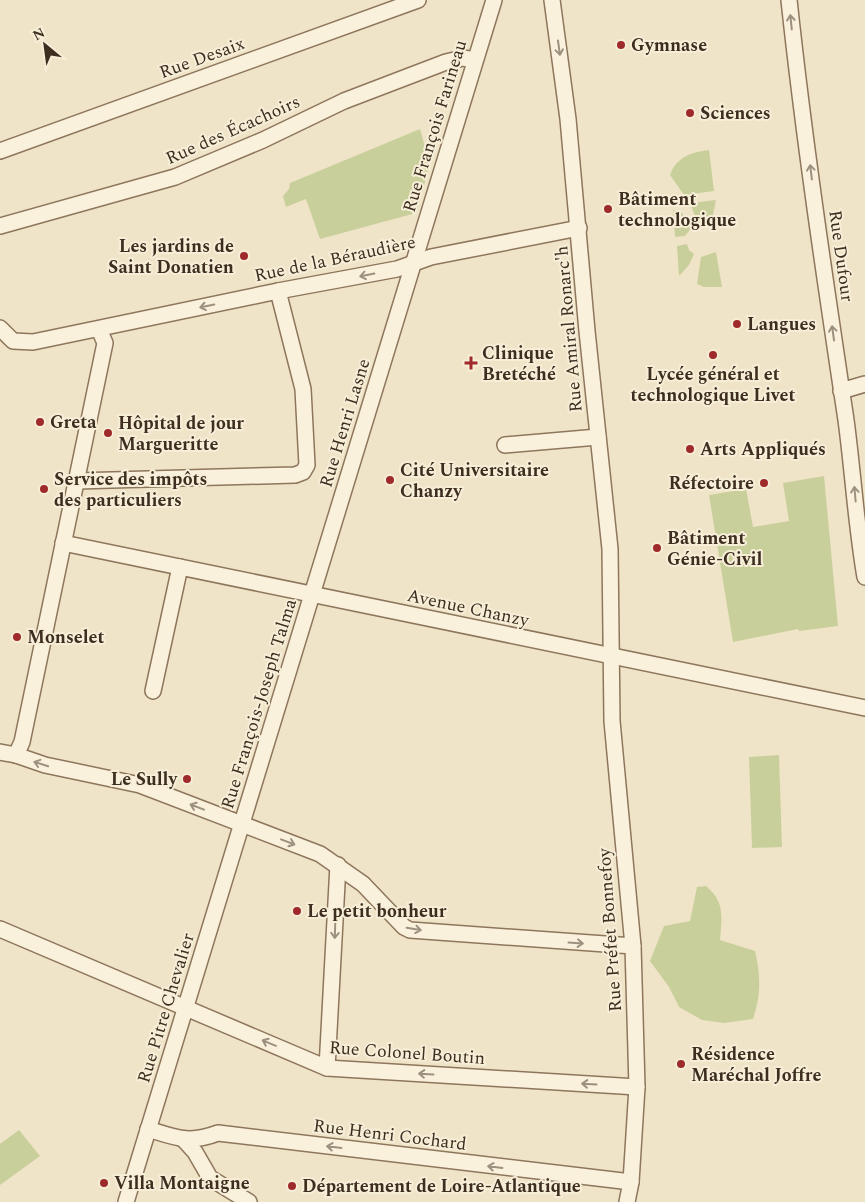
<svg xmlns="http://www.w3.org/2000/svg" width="865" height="1202" font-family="Spectral,serif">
	<rect width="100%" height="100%" fill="#f0e4c8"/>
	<g fill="#c9cf9b">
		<path d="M420,129L430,165L416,213L320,239L306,199L286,207L283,196L289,189L290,183Z"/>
		<path d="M709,150L714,191L684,195L670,175C676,157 692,152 709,150Z"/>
		<path d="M716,200L711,225L698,224L690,203Z"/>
		<path d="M673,210L681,212L692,227L685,236L675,237Z"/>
		<path d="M687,244L689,250L694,254L689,265L679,276L677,246Z"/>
		<path d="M716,252L722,287H704L697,284L701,257Z"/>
		<path d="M824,476L838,626L799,631L798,629L733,642L709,495L746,489L753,527L789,521L783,483Z"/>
		<path d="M779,755L782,847L752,848L749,757Z"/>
		<path d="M706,886C725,902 722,917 720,940L755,951C761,976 761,995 753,1019L724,1023L702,1020L679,1007L669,987L650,961L664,926L690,921L697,887Z"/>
		<path d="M19,1130L40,1156L0,1185V1144Z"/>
	</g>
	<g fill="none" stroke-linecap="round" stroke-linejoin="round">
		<g stroke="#8d765c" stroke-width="18">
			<g id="minor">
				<path d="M552,0L568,119L587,331L610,549L612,721L633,946L637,1087L631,1182L627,1202"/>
				<path d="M789,0C804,140 825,280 846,420C853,472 856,525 865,577"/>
				<path d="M0,151L418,0"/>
				<path d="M0,226L175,177L263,140L344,101L446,62L463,58L475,60"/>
				<path d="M0,328L13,341L33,342L278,291L397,269L431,257L579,228"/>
				<path d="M841,391L865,384"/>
				<path d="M505,445L598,437"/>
				<path d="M76,481L295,475L303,472L307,465L303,389L278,291"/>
				<path d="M63,543L865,708"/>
				<path d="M153,691L180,567"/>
				<path d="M0,752L16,755L45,765L140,785L320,854L363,884L404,927L410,930L633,946"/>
				<path d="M16,755L22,742L105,343L99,329"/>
				<path d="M0,929L327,1068L637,1087"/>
				<path d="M327,1068L338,865"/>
				<path d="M148,1129C177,1138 189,1144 218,1133L631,1182"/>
				<path d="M184,1140L195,1152L210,1178L249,1202"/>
				<path d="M126,1202L494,0"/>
			</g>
		</g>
		<use href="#minor" stroke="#faf1dc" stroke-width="15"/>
	</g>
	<defs><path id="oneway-shaft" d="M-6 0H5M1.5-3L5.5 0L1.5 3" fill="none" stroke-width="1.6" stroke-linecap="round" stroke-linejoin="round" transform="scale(1.25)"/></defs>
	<g stroke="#9c907e">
		<use href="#oneway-shaft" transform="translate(791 22) rotate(-96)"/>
		<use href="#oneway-shaft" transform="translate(559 48) rotate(82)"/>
		<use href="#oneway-shaft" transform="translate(811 172) rotate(-97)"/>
		<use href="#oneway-shaft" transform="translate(367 275) rotate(169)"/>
		<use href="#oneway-shaft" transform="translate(207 306) rotate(168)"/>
		<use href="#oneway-shaft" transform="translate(833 333) rotate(-98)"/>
		<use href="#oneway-shaft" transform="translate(855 494) rotate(-95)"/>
		<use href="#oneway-shaft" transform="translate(41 764) rotate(-162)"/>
		<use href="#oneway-shaft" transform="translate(197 807) rotate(-159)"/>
		<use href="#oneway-shaft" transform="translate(288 842) rotate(21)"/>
		<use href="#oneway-shaft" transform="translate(414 929) rotate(10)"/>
		<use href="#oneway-shaft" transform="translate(335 931) rotate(92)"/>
		<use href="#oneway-shaft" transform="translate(576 943) rotate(4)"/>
		<use href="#oneway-shaft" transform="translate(269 1043) rotate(-157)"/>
		<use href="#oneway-shaft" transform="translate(426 1074) rotate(-177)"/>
		<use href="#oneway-shaft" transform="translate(589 1084) rotate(-177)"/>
		<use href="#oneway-shaft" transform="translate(334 1147) rotate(-173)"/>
		<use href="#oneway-shaft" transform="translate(495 1167) rotate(-173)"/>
	</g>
	<g fill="#9e2a2b" stroke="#f7eed8" stroke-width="2">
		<circle cx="621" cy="45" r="5"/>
		<circle cx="690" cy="113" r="5"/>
		<circle cx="608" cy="209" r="5"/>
		<circle cx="244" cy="256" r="5"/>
		<circle cx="737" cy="324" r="5"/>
		<circle cx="713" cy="355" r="5"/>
		<path d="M468.5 355.5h5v5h5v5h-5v5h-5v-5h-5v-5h5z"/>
		<circle cx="40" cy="422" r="5"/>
		<circle cx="108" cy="433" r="5"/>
		<circle cx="690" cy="449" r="5"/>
		<circle cx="390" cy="480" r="5"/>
		<circle cx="764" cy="483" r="5"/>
		<circle cx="44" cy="489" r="5"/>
		<circle cx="657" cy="548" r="5"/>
		<circle cx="17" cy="637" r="5"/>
		<circle cx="187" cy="779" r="5"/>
		<circle cx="297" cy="911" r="5"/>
		<circle cx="681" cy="1064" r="5"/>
		<circle cx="104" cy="1183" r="5"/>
		<circle cx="292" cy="1186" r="5"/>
	</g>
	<g text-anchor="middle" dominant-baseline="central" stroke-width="4" stroke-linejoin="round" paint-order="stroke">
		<g font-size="18" font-weight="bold" fill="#3d2e20" stroke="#f7eed8" text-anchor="start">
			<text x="631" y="45">Gymnase</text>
			<text x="700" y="113">Sciences</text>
			<text x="618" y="199">Bâtiment<tspan x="618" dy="21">technologique</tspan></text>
			<text x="234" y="246" text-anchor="end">Les jardins de<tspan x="234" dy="21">Saint Donatien</tspan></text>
			<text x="747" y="324">Langues</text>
			<text x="482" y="353">Clinique<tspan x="482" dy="21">Bretéché</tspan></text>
			<text x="713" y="374" text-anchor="middle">Lycée général et<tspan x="713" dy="21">technologique Livet</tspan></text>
			<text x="50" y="422">Greta</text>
			<text x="118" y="423">Hôpital de jour<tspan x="118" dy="21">Margueritte</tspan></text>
			<text x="700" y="449">Arts Appliqués</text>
			<text x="400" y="470">Cité Universitaire<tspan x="400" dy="21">Chanzy</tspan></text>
			<text x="54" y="479">Service des impôts<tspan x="54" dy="21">des particuliers</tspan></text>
			<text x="754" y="483" text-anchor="end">Réfectoire</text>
			<text x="667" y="538">Bâtiment<tspan x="667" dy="21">Génie-Civil</tspan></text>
			<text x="27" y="637">Monselet</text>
			<text x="177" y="779" text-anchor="end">Le Sully</text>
			<text x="307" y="911">Le petit bonheur</text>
			<text x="691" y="1054">Résidence<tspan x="691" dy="21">Maréchal Joffre</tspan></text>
			<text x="114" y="1183">Villa Montaigne</text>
			<text x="302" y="1186">Département de Loire-Atlantique</text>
		</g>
		<g font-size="18" fill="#3d2e20" stroke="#f7eed8">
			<text transform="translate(202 58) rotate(-20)">Rue Desaix</text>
			<text transform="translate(435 126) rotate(-73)">Rue François Farineau</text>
			<text transform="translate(233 130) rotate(-24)">Rue des Écachoirs</text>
			<text transform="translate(841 256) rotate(82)">Rue Dufour</text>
			<text transform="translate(335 259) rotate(-12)">Rue de la Béraudière</text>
			<text transform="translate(569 329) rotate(-95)">Rue Amiral Ronarc'h</text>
			<text transform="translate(345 423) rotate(-73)">Rue Henri Lasne</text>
			<text transform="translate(468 608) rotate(12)">Avenue Chanzy</text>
			<text transform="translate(259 704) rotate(-73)">Rue François-Joseph Talma</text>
			<text transform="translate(610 930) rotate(-94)">Rue Préfet Bonnefoy</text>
			<text transform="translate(166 1008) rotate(-73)">Rue Pitre Chevalier</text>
			<text transform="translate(407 1053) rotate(4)">Rue Colonel Boutin</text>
			<text transform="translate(390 1135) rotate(7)">Rue Henri Cochard</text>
		</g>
	</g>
	<g transform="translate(45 45) rotate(331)" stroke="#f7eed8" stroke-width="4" paint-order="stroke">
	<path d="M0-4L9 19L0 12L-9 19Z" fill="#3d2e20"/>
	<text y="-8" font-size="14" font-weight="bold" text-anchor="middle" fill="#3d2e20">N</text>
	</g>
</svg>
